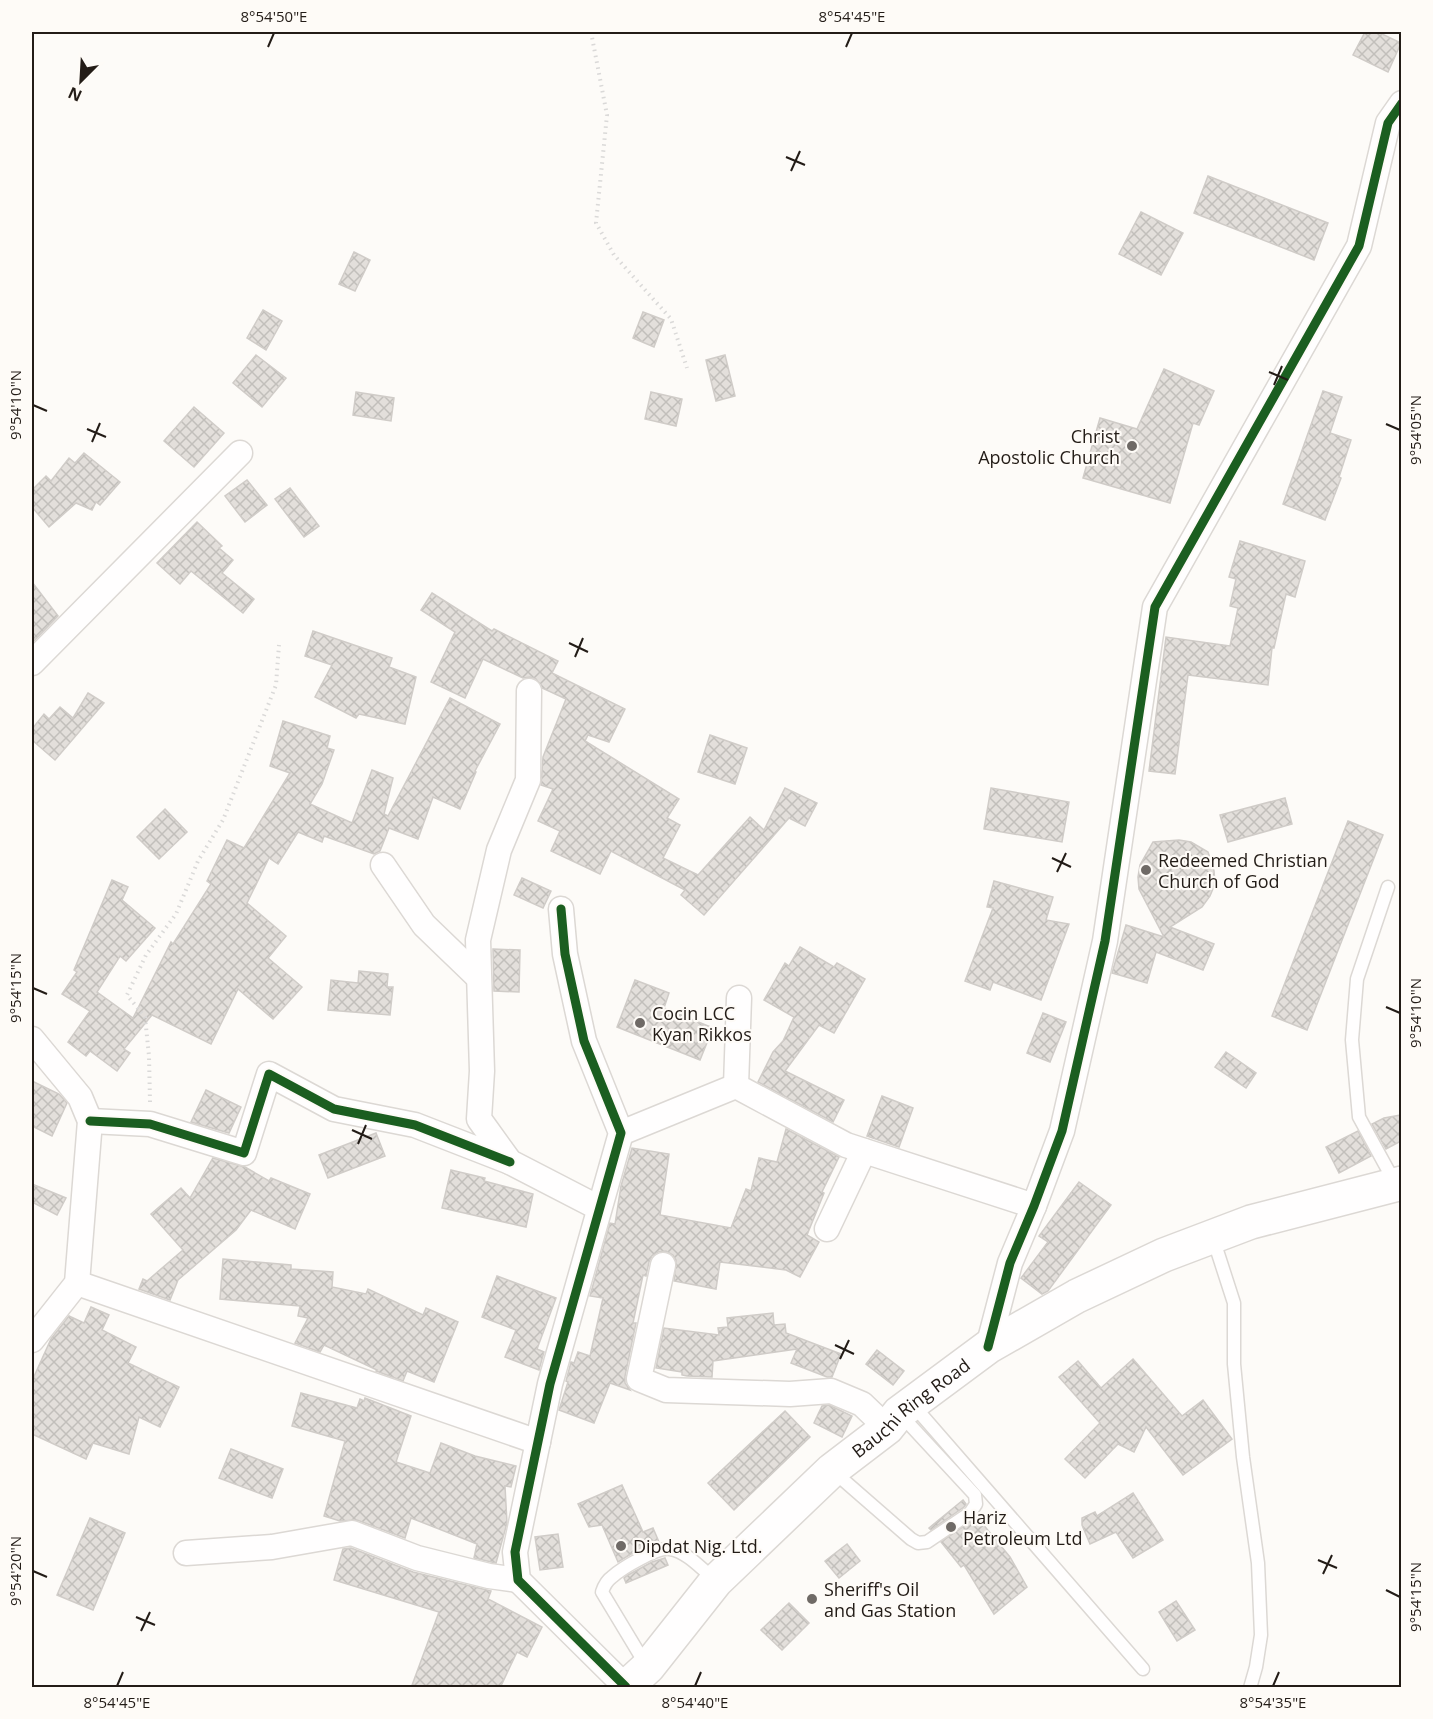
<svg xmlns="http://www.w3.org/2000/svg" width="1433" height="1719" font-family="'Open Sans',sans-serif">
	<defs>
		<pattern id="building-cross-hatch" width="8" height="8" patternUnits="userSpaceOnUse" patternTransform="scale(1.5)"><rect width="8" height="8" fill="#e3dfdb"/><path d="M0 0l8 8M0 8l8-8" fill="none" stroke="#c2bfbb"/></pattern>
	</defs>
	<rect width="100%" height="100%" fill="#fdfbf8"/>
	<g fill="url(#building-cross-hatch)" stroke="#d0ccc8" stroke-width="1.5">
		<path d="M1365,32H1378L1401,43L1388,72L1353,55Z"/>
		<path d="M1208,176L1328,223L1314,260L1194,213Z"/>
		<path d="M1141,212L1183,233L1161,275L1119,254Z"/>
		<path d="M354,252L370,260L355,291L339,284Z"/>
		<path d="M263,310L282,321L266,350L247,338Z"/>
		<path d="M643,312L664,320L654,347L633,338Z"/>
		<path d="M256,355L286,378L262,407L233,383Z"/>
		<path d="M725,355L735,396L716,401L706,360Z"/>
		<path d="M1164,369L1214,391L1199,425L1193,423L1170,503L1083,478L1100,418L1137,429Z"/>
		<path d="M1323,391L1342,397L1330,433L1351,440L1339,477L1341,478L1325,520L1283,504Z"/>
		<path d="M356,392L394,398L391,421L353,415Z"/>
		<path d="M651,392L682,399L676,426L645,419Z"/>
		<path d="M194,407L224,433L194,467L164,441Z"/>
		<path d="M84,453L120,482L100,505L96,502L92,510L76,503L49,527L32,507V490L46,476L51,481L69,458L75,463Z"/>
		<path d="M247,480L267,505L245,522L225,496Z"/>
		<path d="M290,488L319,526L304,537L275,499Z"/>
		<path d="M197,522L222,546L219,548L233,560L222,573L254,599L243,613L191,571L180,584L157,563Z"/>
		<path d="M1240,541L1305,561L1295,597L1286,594L1274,648H1272L1268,685L1188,675L1175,774L1149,771L1166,637L1230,646L1238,608L1230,606L1236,579L1229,577Z"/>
		<path d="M32,582L58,616L32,643Z"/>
		<path d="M432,593L492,631L494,629L558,661L552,673L625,709L609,742L588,735L585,741L679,799L667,818L680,825L663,858L698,875L750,817L764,830L785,788L817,803L805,826L789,818L704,915L681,895L685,890L611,851L600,874L551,851L560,831L538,821L553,789L541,785L543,757L566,699L542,688L536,679L530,677L523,678L483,659L465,698L431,682L455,632L421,610Z"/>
		<path d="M313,631L392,658L389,667L416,677L405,724L359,714L356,718L315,697L332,665L305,656Z"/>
		<path d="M88,693L104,703L55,760L32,740V729L44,714L49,719L60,707L73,718Z"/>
		<path d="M450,698L500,724L475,771L476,772L460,809L433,797L418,839L389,828L380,851L374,854L324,836L322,842L298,832L278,864L269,858L247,903L286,936L268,958L302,987L273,1019L238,989L211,1044L152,1015L124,1049L130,1053L117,1071L90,1051L86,1056L68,1042L90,1011L62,994L77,972L74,970L112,880L128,887L122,900L155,928L126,961L120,956L97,992L133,1018L171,942L173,944L211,884L207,881L227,840L244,848L290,773L270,766L283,721L330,736L327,748L334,750L322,784L310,804L352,823L372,770L393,778L384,814L388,816Z"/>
		<path d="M710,735L747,748L735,784L698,772Z"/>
		<path d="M991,788L1069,802L1062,842L984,829Z"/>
		<path d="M1285,798L1292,824L1228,842L1220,815Z"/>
		<path d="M165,809L187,832L159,859L137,837Z"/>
		<path d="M1348,821L1383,835L1307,1030L1272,1016Z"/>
		<path d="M1179,840L1191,842L1208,852L1214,871L1215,884L1210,896L1202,907L1170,927L1214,944L1203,970L1156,952L1147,983L1112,973L1126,925L1164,937L1139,889L1138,877L1140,865L1153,842Z"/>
		<path d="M522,878L551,891L543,908L514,895Z"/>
		<path d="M994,881L1053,897L1046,920L1069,924L1041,1000L993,982L990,990L965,981L993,908L987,907Z"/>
		<path d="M800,947L834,967L837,963L865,979L834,1033L819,1025L785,1071L844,1100L833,1122L758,1082L773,1052L783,1041L794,1017L764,1000L785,963L789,966Z"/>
		<path d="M493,949L520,950L519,992L494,991Z"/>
		<path d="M359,971L388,974L387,987H393L390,1015L328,1010L331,980L358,983Z"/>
		<path d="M635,980L669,993L664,1008L713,1028L700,1060L617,1027Z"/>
		<path d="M1043,1013L1066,1022L1050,1062L1027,1053Z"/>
		<path d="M1226,1052L1256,1073L1246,1088L1215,1067Z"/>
		<path d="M32,1081L59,1094L67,1103L52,1136L32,1126Z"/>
		<path d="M206,1090L241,1107L229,1133L191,1122Z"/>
		<path d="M882,1096L913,1108L899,1147L867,1136Z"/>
		<path d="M1401,1115V1141L1386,1149L1372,1124L1384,1118Z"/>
		<path d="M786,1129L839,1157L822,1192L824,1193L807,1235L819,1242L800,1277L786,1270L720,1262L716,1289L674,1281L676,1260L673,1255L666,1251L658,1252L652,1256L649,1262L646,1276L643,1275L633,1323H636L625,1376V1383L630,1390L610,1383L594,1423L559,1410L568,1382L566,1381L571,1362L574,1363L578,1352L590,1356L603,1298L590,1296L610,1223L615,1224L621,1186L632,1148L669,1154L660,1215L731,1228L746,1189L751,1191L759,1158L777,1162Z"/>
		<path d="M1358,1131L1371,1156L1339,1173L1326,1147Z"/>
		<path d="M376,1133L385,1156L328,1178L319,1155Z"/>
		<path d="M213,1158L245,1167L269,1181L271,1178L310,1194L295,1229L251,1210L236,1230L178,1280L170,1300L139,1289L143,1279L147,1281L183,1250L151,1214L181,1188L190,1198Z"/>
		<path d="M451,1170L485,1178L484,1181L533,1194L526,1227L442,1208Z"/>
		<path d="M1079,1182L1111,1205L1048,1291L1042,1294L1021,1278L1048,1242L1039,1236Z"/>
		<path d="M32,1184L66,1198L57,1215L32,1202Z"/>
		<path d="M223,1259L291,1265V1269L333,1272L332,1287L366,1294L368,1289L423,1315L426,1308L458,1322L434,1382L407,1371L403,1381L376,1371L377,1370L324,1345L320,1352L295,1343L308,1318L298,1316L300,1306L220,1299Z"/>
		<path d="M497,1276L556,1298L537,1349L544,1352L539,1370L505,1357L516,1330L482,1317Z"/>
		<path d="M91,1307L109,1315L102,1330L136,1347L128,1363L179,1387L160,1427L139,1417L129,1454L93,1443L86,1459L32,1434V1381L51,1339L69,1316L84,1323Z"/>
		<path d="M773,1313L774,1325L785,1324L786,1333L841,1354L832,1377H827L791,1363L797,1349L713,1361L712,1377L687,1376L682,1375V1372L656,1368L664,1328L719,1335L718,1328L728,1327L727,1318Z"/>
		<path d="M877,1350L904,1371L893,1385L866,1364Z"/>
		<path d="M1133,1359L1182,1416L1203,1400L1232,1439L1183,1475L1146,1427L1134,1452L1118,1444L1085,1478L1065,1459L1100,1423L1059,1377L1078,1361L1101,1388Z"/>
		<path d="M301,1393L357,1408L360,1399L364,1401L365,1398L411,1416L396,1462L430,1473L441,1443L475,1456L516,1466L511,1487L505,1486L507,1523L496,1563L474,1558L477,1544L411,1518L405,1538L357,1520L340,1521L324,1516L345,1441L292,1426Z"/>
		<path d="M829,1405L852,1416L842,1437L814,1423L822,1406Z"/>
		<path d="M785,1411L810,1437L734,1510L708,1483Z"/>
		<path d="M231,1449L283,1469L272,1498L219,1478Z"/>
		<path d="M622,1485L643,1532L653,1528L659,1542L636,1551L618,1562L602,1525L589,1527L578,1504Z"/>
		<path d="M1133,1493L1163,1540L1133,1558L1116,1532L1090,1544L1082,1525V1518L1095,1512L1097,1516Z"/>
		<path d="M963,1500L966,1504L964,1507L931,1530L929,1528Z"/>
		<path d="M977,1517L1010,1557L1027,1587L994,1614L964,1565L961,1567L941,1542Z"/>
		<path d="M90,1518L125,1533L93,1610L57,1595Z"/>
		<path d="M558,1534L563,1567L540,1570L535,1537Z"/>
		<path d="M847,1544L860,1561L839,1578L825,1561Z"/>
		<path d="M351,1548L413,1572L491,1591L488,1599L542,1627L527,1657L517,1652L500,1688H411L439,1612L334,1580L343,1549Z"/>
		<path d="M665,1558L668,1565L626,1583L624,1578L628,1575L652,1562Z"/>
		<path d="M1176,1601L1195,1630L1177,1641L1159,1612Z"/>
		<path d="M789,1603L809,1623L782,1650L761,1630Z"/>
	</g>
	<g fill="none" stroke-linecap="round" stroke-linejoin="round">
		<g stroke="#dcd8d4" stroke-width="15">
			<g id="service">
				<path d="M1388,887L1357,979L1352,1040L1359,1117L1395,1183"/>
				<path d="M1213,1238L1234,1303V1364L1243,1457L1258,1563L1261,1635L1256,1667L1250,1688"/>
				<path d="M913,1405L1143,1669"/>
				<path d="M833,1471L911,1539L918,1543L927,1542L970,1513L976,1504L975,1495L899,1413"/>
				<path d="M646,1665L602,1592C604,1586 606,1581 612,1577C622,1568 657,1547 670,1549C686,1551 703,1570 716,1581"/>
			</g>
		</g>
		<g stroke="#dcd8d4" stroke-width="27">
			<g id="minor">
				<path d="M32,663L240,453"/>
				<path d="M529,691L528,780L499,850L478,940L482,1071L479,1119L510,1162L599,1208"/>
				<path d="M383,865L424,925L479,978"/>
				<path d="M561,909L565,954L584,1041L621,1133L550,1384L515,1552L518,1580L626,1687"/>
				<path d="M739,998L736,1086L846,1145L1034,1206"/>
				<path d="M32,1039L80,1097L90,1121L77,1283L32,1340"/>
				<path d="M90,1121L150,1124L244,1153L269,1074L334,1109L415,1125L510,1162"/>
				<path d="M621,1133L736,1086"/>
				<path d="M827,1229L864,1151"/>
				<path d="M663,1265L639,1379L666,1390L790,1394L831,1391L862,1404L887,1428"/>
				<path d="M77,1283L538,1442"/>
				<path d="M988,1347L1010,1263L1034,1206L1062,1131L1105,941L1155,607L1359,246L1388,123L1402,103"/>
				<path d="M186,1553L272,1547L352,1533L417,1558L489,1576L518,1580"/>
			</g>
		</g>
		<g stroke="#dcd8d4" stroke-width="36">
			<g id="primary">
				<path id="s1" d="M625,1688L648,1667L716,1581L832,1470L887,1428L899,1413L988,1347L1077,1296L1164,1255L1251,1222L1402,1183"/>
			</g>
		</g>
		<g stroke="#dad9d8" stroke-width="4" stroke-dasharray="1.5 4.5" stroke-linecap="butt">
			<path d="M591,32L607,115L596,223L614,255L671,319L687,368"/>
			<path d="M150,1102L149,1056L145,1017L127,995L146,955L176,914L198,861L223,820L276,685L279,645"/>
		</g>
		<use href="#service" stroke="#fffefe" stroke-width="12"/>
		<use href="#minor" stroke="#fffefe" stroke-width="24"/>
		<use href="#primary" stroke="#fffefe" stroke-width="33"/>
		<g stroke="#fefbf7" stroke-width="13">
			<g id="cycleway">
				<path d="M561,909L565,954L584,1041L621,1133L550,1384L515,1552L518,1580L626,1687"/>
				<path d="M90,1121L150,1124L244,1153L269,1074L334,1109L415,1125L510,1162"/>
				<path d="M988,1347L1010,1263L1034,1206L1062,1131L1105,941L1155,607L1359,246L1388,123L1402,103"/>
			</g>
		</g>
		<use href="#cycleway" stroke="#1b5e20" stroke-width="9"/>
	</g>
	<path fill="none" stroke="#231c17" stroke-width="2" d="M268,47L274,33M846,47L852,33M786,157L805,165M791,171L800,151M1269,372L1288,380M1274,385L1282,366M33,405L47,411M1386,424L1400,430M87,429L106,437M92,442L100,423M569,643L588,652M575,657L583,638M1052,858L1071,867M1057,872L1066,853M33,988L47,994M1386,1007L1400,1013M352,1130L372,1139M358,1144L366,1125M835,1345L854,1354M840,1359L849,1340M1318,1560L1337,1568M33,1571L47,1577M1323,1574L1332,1555M1386,1590L1400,1597M136,1617L155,1625M141,1631L150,1612M117,1686L123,1672M695,1686L701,1672M1273,1686L1279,1672"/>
	<g fill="#6f6a66" stroke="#fefbf7" stroke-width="2">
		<circle cx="1132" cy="446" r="6"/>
		<circle cx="1146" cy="870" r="6"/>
		<circle cx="640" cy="1023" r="6"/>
		<circle cx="951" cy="1527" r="6"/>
		<circle cx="621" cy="1546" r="6"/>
		<circle cx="812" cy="1599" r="6"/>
	</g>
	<g text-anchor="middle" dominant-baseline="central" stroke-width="4.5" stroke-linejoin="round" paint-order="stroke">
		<g font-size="18" fill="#231c17" stroke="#fefbf7" text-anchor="start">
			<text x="1120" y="436" text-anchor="end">Christ<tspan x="1120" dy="21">Apostolic Church</tspan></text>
			<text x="1158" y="860">Redeemed Christian<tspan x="1158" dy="21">Church of God</tspan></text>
			<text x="652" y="1013">Cocin LCC<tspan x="652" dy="21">Kyan Rikkos</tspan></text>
			<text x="963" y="1517">Hariz<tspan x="963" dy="21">Petroleum Ltd</tspan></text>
			<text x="633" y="1546">Dipdat Nig. Ltd.</text>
			<text x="824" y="1589">Sheriff's Oil<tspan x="824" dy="21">and Gas Station</tspan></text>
		</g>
		<g font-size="18" fill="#231c17" stroke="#fefbf7">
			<text stroke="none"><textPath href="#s1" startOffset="402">Bauchi Ring Road</textPath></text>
		</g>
	</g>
	<rect width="1433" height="1719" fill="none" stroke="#fefbf7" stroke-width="66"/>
	<g transform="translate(81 81) rotate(204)" stroke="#fefbf7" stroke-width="4.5" paint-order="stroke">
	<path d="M0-4.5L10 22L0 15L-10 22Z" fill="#231c17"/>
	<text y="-9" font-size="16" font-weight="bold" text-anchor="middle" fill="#231c17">N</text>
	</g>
	<rect x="33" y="33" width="1367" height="1653" fill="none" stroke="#231c17" stroke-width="2"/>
	<g font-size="15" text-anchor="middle" fill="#231c17">
		<text x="274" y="22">8°54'50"E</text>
		<text x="852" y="22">8°54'45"E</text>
		<text transform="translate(16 405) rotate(-90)" y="5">9°54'10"N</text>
		<text transform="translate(1416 430) rotate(-90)" y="5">9°54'05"N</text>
		<text transform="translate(16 988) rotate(-90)" y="5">9°54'15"N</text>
		<text transform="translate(1416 1013) rotate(-90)" y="5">9°54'10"N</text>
		<text transform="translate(16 1571) rotate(-90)" y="5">9°54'20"N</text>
		<text transform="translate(1416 1597) rotate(-90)" y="5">9°54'15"N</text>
		<text x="117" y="1708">8°54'45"E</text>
		<text x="695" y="1708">8°54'40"E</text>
		<text x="1273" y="1708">8°54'35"E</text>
	</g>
</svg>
